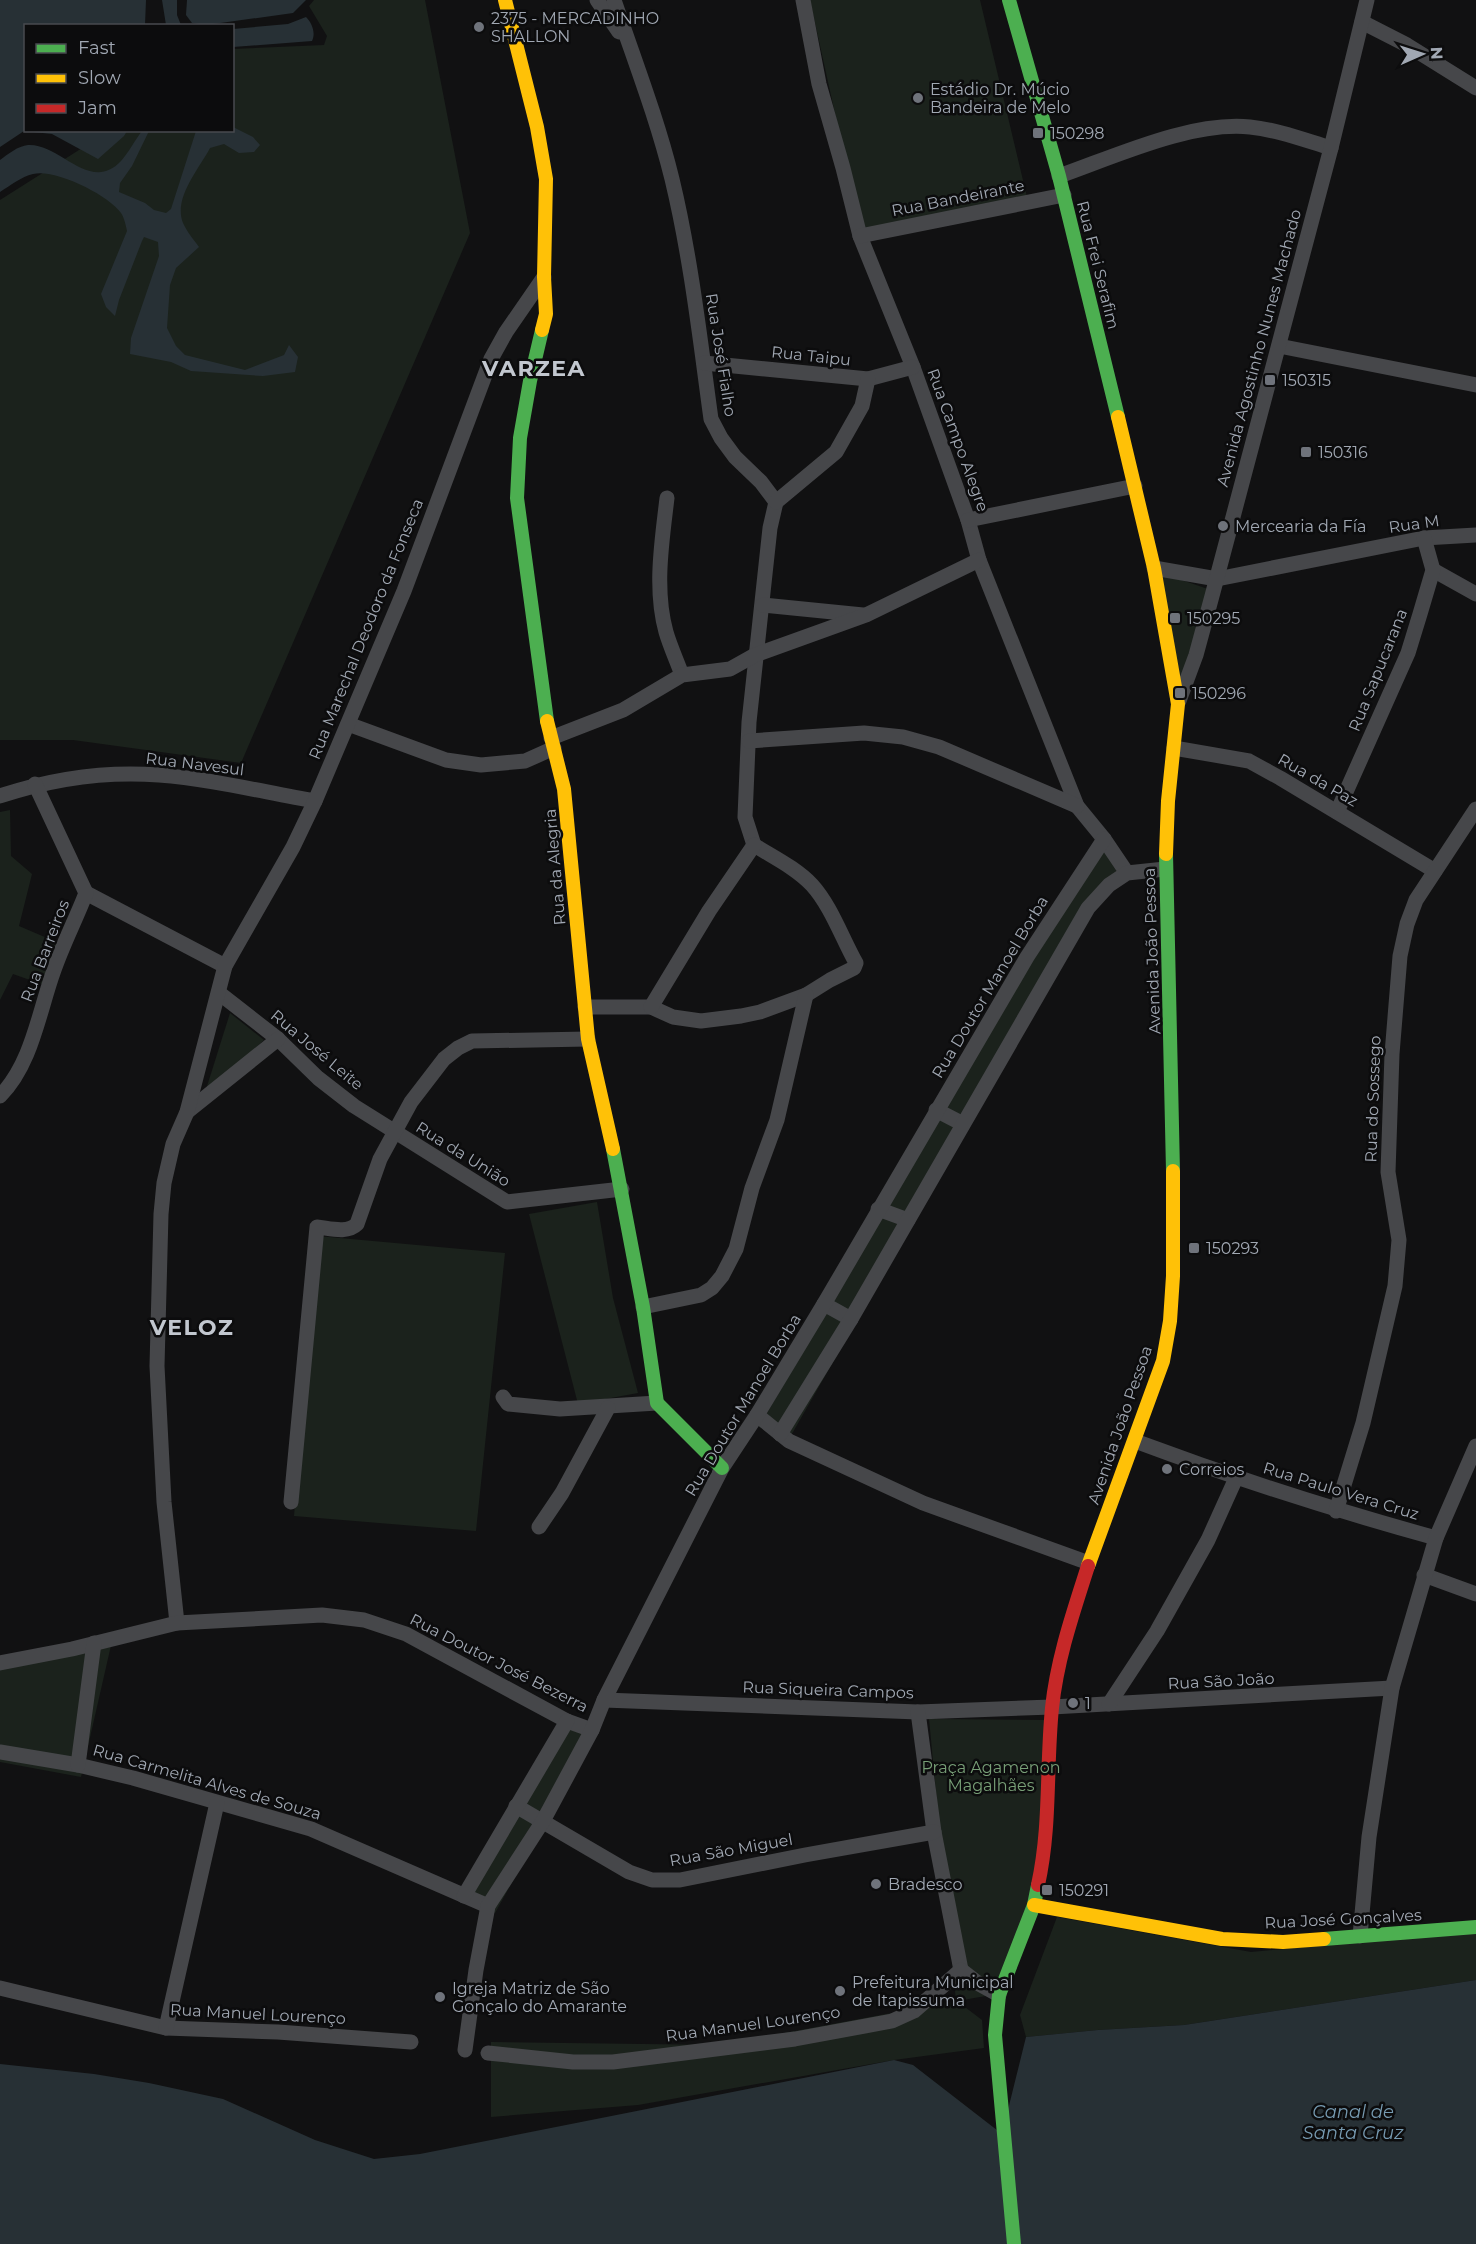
<svg xmlns="http://www.w3.org/2000/svg" width="1476" height="2244" font-family="Montserrat,sans-serif">
	<rect width="100%" height="100%" fill="#111112"/>
	<g fill="#1b221c">
		<path d="M314,0H425L470,233L241,763L73,740H0V200L109,131L232,130L233,49L324,45L327,36L309,6Z"/>
		<path d="M810,0H980L1027,197L861,232Z"/>
		<path d="M1158,572L1208,589L1182,687Z"/>
		<path d="M10,810L11,856L32,874L19,926L61,944L47,986L13,974L0,1000V812Z"/>
		<path d="M1106,843L1123,875L1100,896L789,1439L759,1427L1029,960Z"/>
		<path d="M230,1013L264,1040L203,1099Z"/>
		<path d="M597,1202L613,1298L638,1393L578,1404L529,1214Z"/>
		<path d="M318,1236L505,1253L476,1531L294,1516Z"/>
		<path d="M112,1641L81,1777L0,1762V1661Z"/>
		<path d="M570,1718L595,1733L495,1913L460,1892Z"/>
		<path d="M929,1719L1047,1720L1039,1876L1003,1993L957,2001L982,2020L984,2048L894,2060L638,2105L491,2117V2042L720,2045L956,2001Z"/>
		<path d="M1057,1917L1251,1952L1476,1931V1980L1184,2025L1098,2030L1026,2037L1020,2015Z"/>
	</g>
	<g fill="#273035">
		<path d="M0,0H146L145,25L26,26V130L127,131L124,136L98,159L52,134L24,131L0,147Z"/>
		<path d="M162,0H177V15L181,25H166Z"/>
		<path d="M187,0H306L293,13L206,25L192,23L186,15Z"/>
		<path d="M306,17C312,23 316,33 312,41L233,47V29L288,24Z"/>
		<path d="M233,127L253,137L260,145L254,152L239,153L224,144L210,148C199,169 173,198 183,223C187,232 194,240 199,247L176,268L170,285L167,328L176,346L185,355L245,370L284,355L289,345L298,357L295,372L263,376L191,371L171,362L130,354L131,338L159,256L158,242L144,237L142,241L119,300L115,316L106,307L101,294L127,231C126,226 124,217 121,213C109,195 54,168 33,174C21,177 11,185 0,192V160C8,154 18,146 28,145C60,143 90,194 121,161C129,152 135,140 142,131H149L132,166L120,183L119,192L145,203L154,210L166,213L171,209L196,131L232,130Z"/>
		<path d="M1476,1980V2244H0V2064L94,2074L149,2083L223,2099L315,2140L374,2159L420,2154L894,2060L913,2065L1002,2134L1026,2037L1098,2030L1184,2025Z"/>
	</g>
	<g fill="none" stroke-linecap="round" stroke-linejoin="round">
		<g stroke="#46474a" stroke-width="15">
			<path d="M597,0L619,32"/>
			<path d="M614,0C634,59 657,118 672,179C691,258 700,339 711,419L721,438L735,457L761,482L776,502L770,528L749,722L745,817L754,845"/>
			<path d="M803,0L819,84L843,168L860,236L913,367L968,520L979,560L1077,806L1104,839L1127,873"/>
			<path d="M1362,22L1407,45L1476,88"/>
			<path d="M1059,176C1116,156 1191,121 1250,127C1278,130 1304,140 1331,148"/>
			<path d="M860,236L1064,195"/>
			<path d="M1279,346L1476,385"/>
			<path d="M704,363L868,379L913,367"/>
			<path d="M667,498C662,541 654,589 666,632C670,646 677,661 682,675"/>
			<path d="M776,502L836,452L862,406L868,379"/>
			<path d="M968,520L1135,486"/>
			<path d="M1154,568L1217,579L1424,538L1476,535"/>
			<path d="M1433,570L1476,594"/>
			<path d="M763,605L863,615"/>
			<path d="M1179,701L1196,655L1212,596L1331,148L1367,0"/>
			<path d="M348,724L446,760L481,765L525,761L554,748"/>
			<path d="M551,738L623,710L682,675L730,669L755,655L866,615L979,560"/>
			<path d="M749,741L864,733L903,737L939,747L1077,806"/>
			<path d="M1174,748L1249,761L1280,778L1435,871"/>
			<path d="M0,796C51,779 106,771 159,775C211,779 263,792 315,801"/>
			<path d="M1337,812L1408,653L1420,614L1433,570L1424,538"/>
			<path d="M86,893L225,966"/>
			<path d="M219,993L278,1039L318,1078L354,1106L507,1202L622,1189"/>
			<path d="M585,1007H651L673,1017L701,1021L741,1016L760,1012L806,995L830,980L854,968L856,963C842,938 831,906 812,885C796,868 773,857 754,845"/>
			<path d="M651,1007L709,911L754,845"/>
			<path d="M0,1096C32,1064 39,1011 54,970C63,944 76,919 86,893L35,784"/>
			<path d="M936,1110L963,1124"/>
			<path d="M187,1112L278,1039"/>
			<path d="M878,1209L908,1220"/>
			<path d="M824,1304L851,1319"/>
			<path d="M643,1307L701,1295L712,1288L722,1276L736,1249L752,1188L777,1120L806,995"/>
			<path d="M503,1397L508,1404L560,1409L657,1403"/>
			<path d="M757,1415L789,1441L923,1503L1089,1563"/>
			<path d="M780,1434L851,1319L1088,908L1109,885L1127,873L1165,869"/>
			<path d="M1135,1441C1234,1478 1334,1510 1436,1538"/>
			<path d="M291,1502L317,1227C329,1228 347,1234 357,1224L380,1159L411,1102L444,1059L458,1048L472,1041L588,1039"/>
			<path d="M1336,1511L1363,1423L1395,1286L1399,1240L1388,1172L1392,1054L1400,956L1407,924L1416,900L1476,809"/>
			<path d="M539,1527L562,1493L608,1408"/>
			<path d="M1424,1575L1476,1594"/>
			<path d="M177,1623L164,1502L157,1366L161,1214L164,1183L173,1144L187,1112L225,966L293,847L315,801L404,591L491,359L506,332L544,277"/>
			<path d="M0,1663L72,1649L177,1623L322,1615L364,1620L406,1634L567,1721L592,1730"/>
			<path d="M604,1700L918,1712L1052,1707L1392,1688"/>
			<path d="M1109,1704L1157,1631L1208,1540L1236,1478"/>
			<path d="M918,1712L934,1832L961,1970"/>
			<path d="M0,1752L78,1765L133,1778L311,1829L488,1906"/>
			<path d="M78,1765L94,1643"/>
			<path d="M516,1806L629,1872L652,1880H680L805,1855L934,1832"/>
			<path d="M464,1896L567,1721"/>
			<path d="M1360,1936L1369,1837L1392,1688L1436,1538L1476,1446"/>
			<path d="M0,1988L166,2028L278,2032L411,2042"/>
			<path d="M166,2028L217,1803"/>
			<path d="M465,2050L476,1970L488,1906L543,1821L592,1730L604,1700L722,1468L757,1415L824,1304L1027,957L1104,839"/>
			<path d="M488,2053L573,2062H613L795,2039L892,2021L914,2011L961,1970L979,1984L999,1995"/>
		</g>
		<g stroke="#4caf50" stroke-width="14">
			<path d="M1009,0L1059,176L1118,417"/>
			<path d="M542,330L530,381L520,438L517,498L547,721"/>
			<path d="M1166,854L1173,1171"/>
			<path d="M613,1149L643,1307L657,1403L722,1468"/>
			<path d="M1324,1939L1476,1927"/>
			<path d="M1014,2244L995,2035L999,1995L1034,1905L1038,1885"/>
		</g>
		<g stroke="#ffc107" stroke-width="14">
			<path d="M505,0L537,127L546,179L544,277L546,314L542,330"/>
			<path d="M1118,417L1154,568L1178,704L1168,801L1166,854"/>
			<path d="M547,721L564,789L588,1039L613,1149"/>
			<path d="M1088,1566L1163,1361L1170,1321L1173,1276V1171"/>
			<path d="M1034,1905L1222,1939L1283,1942L1324,1939"/>
		</g>
		<path stroke="#c62828" stroke-width="14" d="M1038,1885C1051,1826 1046,1767 1052,1708C1057,1659 1073,1613 1088,1566"/>
	</g>
	<g fill="#6f737b" stroke="#0c0c0d" stroke-width="2">
		<circle cx="479" cy="27" r="6"/>
		<circle cx="918" cy="98" r="6"/>
		<rect x="1032" y="127" width="12" height="12" rx="3"/>
		<rect x="1264" y="374" width="12" height="12" rx="3"/>
		<rect x="1300" y="446" width="12" height="12" rx="3"/>
		<circle cx="1223" cy="526" r="6"/>
		<rect x="1169" y="612" width="12" height="12" rx="3"/>
		<rect x="1174" y="687" width="12" height="12" rx="3"/>
		<rect x="1188" y="1242" width="12" height="12" rx="3"/>
		<circle cx="1167" cy="1469" r="6"/>
		<circle cx="1073" cy="1703" r="6"/>
		<circle cx="876" cy="1884" r="6"/>
		<rect x="1041" y="1884" width="12" height="12" rx="3"/>
		<circle cx="840" cy="1991" r="6"/>
		<circle cx="440" cy="1997" r="6"/>
	</g>
	<g text-anchor="middle" dominant-baseline="central" stroke-width="5" stroke-linejoin="round" paint-order="stroke">
		<g font-size="16" fill="#a1a8b3" stroke="#0c0c0d" text-anchor="start">
			<text x="491" y="18">2375 - MERCADINHO<tspan x="491" dy="18">SHALLON</tspan></text>
			<text x="930" y="89">Estádio Dr. Múcio<tspan x="930" dy="18">Bandeira de Melo</tspan></text>
			<text x="1050" y="133">150298</text>
			<text x="1282" y="380">150315</text>
			<text x="1318" y="452">150316</text>
			<text x="1235" y="526">Mercearia da Fía</text>
			<text x="1187" y="618">150295</text>
			<text x="1192" y="693">150296</text>
			<text x="1206" y="1248">150293</text>
			<text x="1179" y="1469">Correios</text>
			<text x="1085" y="1703">1</text>
			<text x="888" y="1884">Bradesco</text>
			<text x="1059" y="1890">150291</text>
			<text x="852" y="1982">Prefeitura Municipal<tspan x="852" dy="18">de Itapissuma</tspan></text>
			<text x="452" y="1988">Igreja Matriz de São<tspan x="452" dy="18">Gonçalo do Amarante</tspan></text>
		</g>
		<g font-size="16" fill="#a1a8b3" stroke="#0c0c0d">
			<text transform="translate(958 198) rotate(-11)">Rua Bandeirante</text>
			<text transform="translate(1098 265) rotate(76)">Rua Frei Serafim</text>
			<text transform="translate(1259 348) rotate(-75)">Avenida Agostinho Nunes Machado</text>
			<text transform="translate(721 355) rotate(81)">Rua José Fialho</text>
			<text transform="translate(811 356) rotate(6)">Rua Taipu</text>
			<text transform="translate(958 440) rotate(70)">Rua Campo Alegre</text>
			<text transform="translate(1414 524) rotate(-8)">Rua M</text>
			<text transform="translate(366 629) rotate(-68)">Rua Marechal Deodoro da Fonseca</text>
			<text transform="translate(1378 670) rotate(-68)">Rua Sapucarana</text>
			<text transform="translate(195 764) rotate(7)">Rua Navesul</text>
			<text transform="translate(1318 780) rotate(30)">Rua da Paz</text>
			<text transform="translate(555 867) rotate(-95)">Rua da Alegria</text>
			<text transform="translate(45 951) rotate(-69)">Rua Barreiros</text>
			<text transform="translate(1152 951) rotate(-92)">Avenida João Pessoa</text>
			<text transform="translate(990 987) rotate(-59)">Rua Doutor Manoel Borba</text>
			<text transform="translate(317 1050) rotate(40)">Rua José Leite</text>
			<text transform="translate(1373 1099) rotate(-88)">Rua do Sossego</text>
			<text transform="translate(463 1154) rotate(32)">Rua da União</text>
			<text transform="translate(743 1405) rotate(-59)">Rua Doutor Manoel Borba</text>
			<text transform="translate(1120 1425) rotate(-71)">Avenida João Pessoa</text>
			<text transform="translate(1341 1491) rotate(17)">Rua Paulo Vera Cruz</text>
			<text transform="translate(499 1663) rotate(27)">Rua Doutor José Bezerra</text>
			<text transform="translate(1221 1681) rotate(-3)">Rua São João</text>
			<text transform="translate(828 1690) rotate(2)">Rua Siqueira Campos</text>
			<text transform="translate(207 1782) rotate(16)">Rua Carmelita Alves de Souza</text>
			<text transform="translate(731 1850) rotate(-10)">Rua São Miguel</text>
			<text transform="translate(1343 1919) rotate(-3)">Rua José Gonçalves</text>
			<text transform="translate(258 2014) rotate(3)">Rua Manuel Lourenço</text>
			<text transform="translate(753 2024) rotate(-8)">Rua Manuel Lourenço</text>
		</g>
		<g font-size="16" fill="#789f77" stroke="#0c0c0d">
			<text x="991" y="1767">Praça Agamenon<tspan x="991" dy="18">Magalhães</tspan></text>
		</g>
		<g font-size="18" font-style="italic" fill="#769ab1" stroke="#0c0c0d">
			<text x="1353" y="2112">Canal de<tspan x="1353" dy="21">Santa Cruz</tspan></text>
		</g>
		<g font-size="22" font-weight="bold" letter-spacing="1.5" fill="#c2c7cf" stroke="#0c0c0d">
			<text x="534" y="368">VARZEA</text>
			<text x="192" y="1327">VELOZ</text>
		</g>
	</g>
	<rect x="24" y="24" width="210" height="108" fill="#0c0c0d" stroke="#484a4f" stroke-width="1.5"/>
	<rect x="36" y="44" width="30" height="9" fill="#4caf50" stroke="#484a4f" stroke-width="1.5"/>
	<text x="78" y="54" font-size="18" fill="#a1a8b3">Fast</text>
	<rect x="36" y="74" width="30" height="9" fill="#ffc107" stroke="#484a4f" stroke-width="1.5"/>
	<text x="78" y="84" font-size="18" fill="#a1a8b3">Slow</text>
	<rect x="36" y="104" width="30" height="9" fill="#c62828" stroke="#484a4f" stroke-width="1.5"/>
	<text x="78" y="114" font-size="18" fill="#a1a8b3">Jam</text>
	<g transform="translate(1422 54) rotate(87)" stroke="#0c0c0d" stroke-width="4.5" paint-order="stroke">
	<path d="M0-4.5L10 22L0 15L-10 22Z" fill="#a1a8b3"/>
	<text y="-9" font-size="16" font-weight="bold" text-anchor="middle" fill="#a1a8b3">N</text>
	</g>
</svg>
